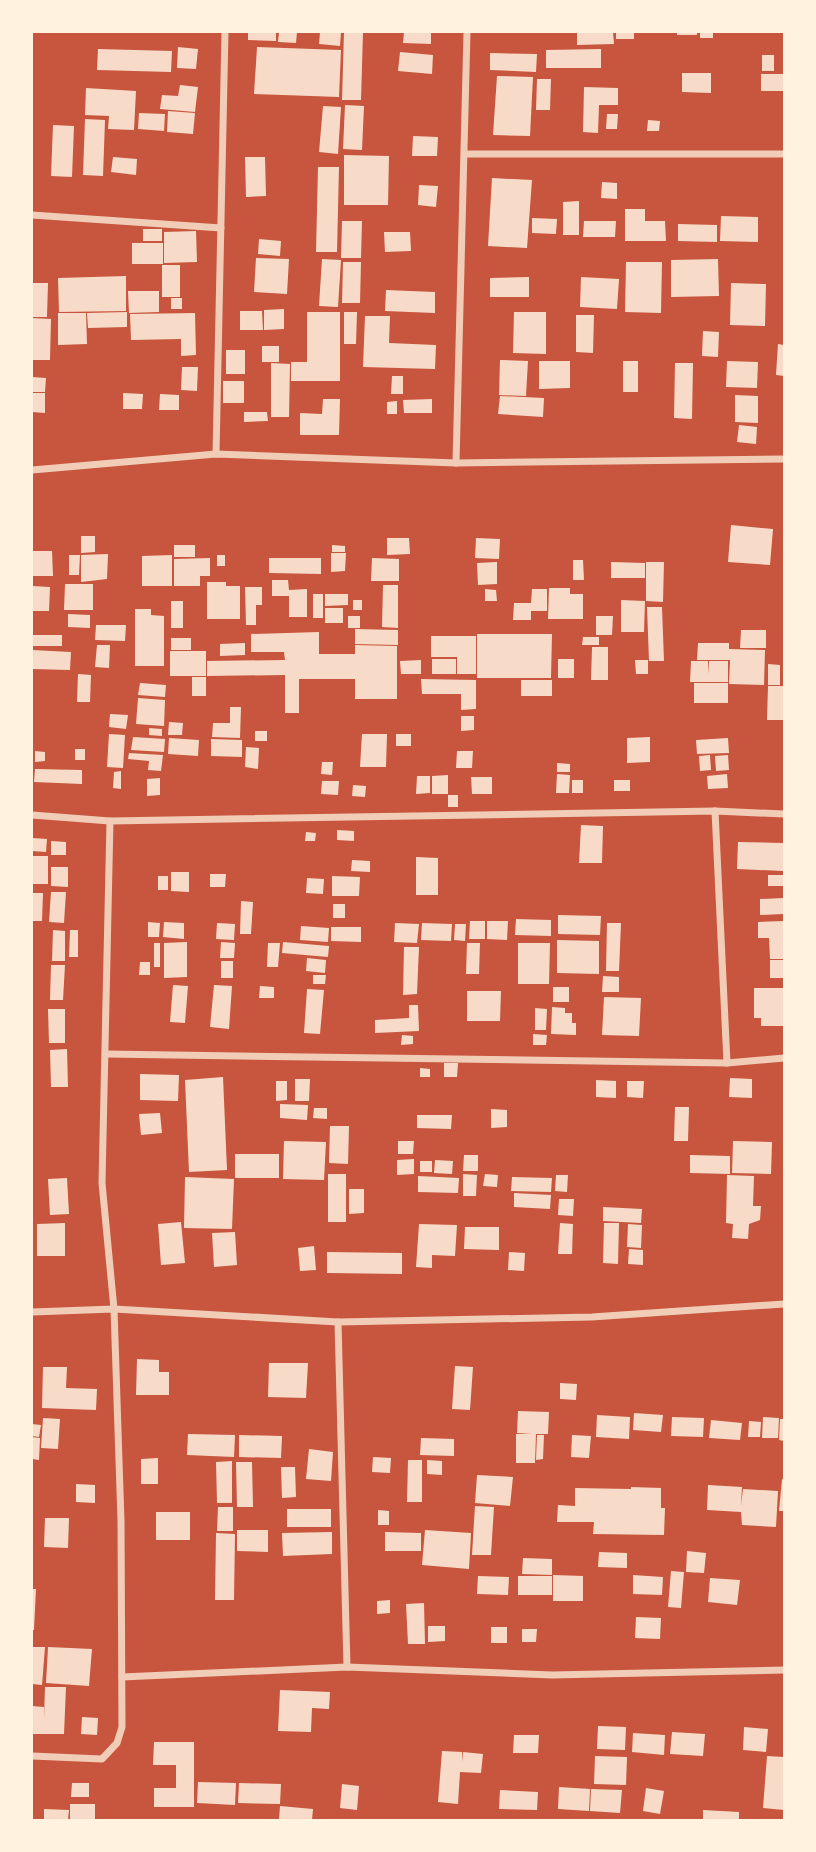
<svg xmlns="http://www.w3.org/2000/svg" width="816" height="1852" font-family="'Work Sans',sans-serif">
	<rect width="100%" height="100%" fill="#c8553d"/>
	<g fill="#f7dbc8">
		<path d="M248,32H276V41L248,40Z"/>
		<path d="M279,32H297L296,43L278,42Z"/>
		<path d="M320,32H341L340,46L319,44Z"/>
		<path d="M344,32H363L361,100H342Z"/>
		<path d="M404,32H431V44L403,43Z"/>
		<path d="M577,32H613L614,44L577,45Z"/>
		<rect x="616" y="32" width="18" height="7"/>
		<rect x="677" y="32" width="20" height="3"/>
		<rect x="700" y="32" width="13" height="6"/>
		<path d="M178,47L198,49L196,69L177,68Z"/>
		<path d="M257,47L341,50L339,97L254,94Z"/>
		<path d="M98,49L172,51L171,72L97,70Z"/>
		<path d="M601,49V68H546V50Z"/>
		<path d="M400,52L433,55L432,74L398,71Z"/>
		<path d="M490,53L537,54L536,72L490,70Z"/>
		<rect x="762" y="55" width="12" height="16"/>
		<path d="M682,73H711V93L682,92Z"/>
		<rect x="761" y="74" width="23" height="17"/>
		<path d="M497,76L533,77L530,136L493,135Z"/>
		<path d="M537,79H551L550,110H536Z"/>
		<path d="M180,85L198,87L195,112L160,109L162,95L178,96Z"/>
		<path d="M584,87L618,88V105H599L598,133L583,132Z"/>
		<path d="M86,88L136,91L134,130L108,129L109,116L85,115Z"/>
		<path d="M345,105L364,106L362,150L343,149Z"/>
		<path d="M323,106L341,107L338,154L319,152Z"/>
		<path d="M168,111L195,113L193,134L167,132Z"/>
		<path d="M139,113L165,114L164,131L138,129Z"/>
		<path d="M607,114H618L617,129H606Z"/>
		<path d="M85,119L105,120L103,176L83,175Z"/>
		<path d="M648,120L660,121L659,131H647Z"/>
		<path d="M53,125L74,126L72,177L51,176Z"/>
		<path d="M413,136L438,137L437,156H412Z"/>
		<path d="M344,155L389,156L388,205H344Z"/>
		<path d="M113,157L137,159L136,175L111,172Z"/>
		<path d="M245,157H265L266,196L246,197Z"/>
		<path d="M318,167H339L337,252H316Z"/>
		<path d="M492,178L532,180L527,248L488,246Z"/>
		<path d="M602,182L617,183V199L601,198Z"/>
		<path d="M419,185L438,186L436,207L418,205Z"/>
		<path d="M579,201V235H563V202Z"/>
		<path d="M625,209H645V221H665L666,241H625Z"/>
		<path d="M721,216L758,217V242L720,241Z"/>
		<path d="M532,218L557,219L556,234L532,233Z"/>
		<path d="M342,221H362L361,258H341Z"/>
		<path d="M584,221H616L615,237H583Z"/>
		<path d="M678,224L717,225V242L678,241Z"/>
		<rect x="143" y="229" width="19" height="12"/>
		<path d="M196,231L197,262L164,263V232Z"/>
		<path d="M384,232H410L411,251L385,252Z"/>
		<path d="M259,239L281,241L280,256L258,254Z"/>
		<rect x="132" y="243" width="31" height="21"/>
		<path d="M256,258L289,259L287,294L254,292Z"/>
		<path d="M322,259L341,260L338,307L319,306Z"/>
		<path d="M718,259L719,296L671,297V260Z"/>
		<path d="M343,262H361L360,303H342Z"/>
		<path d="M626,262H662L661,313L625,312Z"/>
		<rect x="162" y="265" width="18" height="32"/>
		<path d="M126,276V311L59,312L58,278Z"/>
		<path d="M529,277V297H490V278Z"/>
		<path d="M581,277L619,279L617,309L580,307Z"/>
		<path d="M32,283H48L47,317H32Z"/>
		<path d="M731,283L766,284L765,326L730,325Z"/>
		<path d="M386,290L435,292V313L385,311Z"/>
		<path d="M128,291H159V312L129,313Z"/>
		<rect x="171" y="298" width="11" height="11"/>
		<path d="M284,309V329L264,330V310Z"/>
		<path d="M240,311H262L263,330H240Z"/>
		<path d="M127,312V327L88,328L87,313Z"/>
		<path d="M307,312H340V381H291V362H307Z"/>
		<path d="M344,312H357L356,344H344Z"/>
		<path d="M514,312H546V354L513,353Z"/>
		<path d="M58,313H86L87,344L58,345Z"/>
		<path d="M195,313L196,355L181,356V339L131,340L130,314Z"/>
		<path d="M576,315H594L593,353L576,352Z"/>
		<path d="M365,316H390L389,343L436,345L435,369L363,367Z"/>
		<path d="M32,318L51,319L50,360H32Z"/>
		<path d="M703,331L719,332L718,357L702,356Z"/>
		<path d="M778,344L784,345V376L776,375Z"/>
		<rect x="262" y="346" width="17" height="16"/>
		<rect x="226" y="350" width="19" height="24"/>
		<path d="M500,360L528,361L526,396L499,395Z"/>
		<path d="M539,361H570V388L539,389Z"/>
		<rect x="623" y="361" width="15" height="31"/>
		<path d="M727,361L758,362L757,388L726,387Z"/>
		<path d="M271,363L290,364L289,417H271Z"/>
		<path d="M675,363H693L692,419L674,418Z"/>
		<path d="M182,367H198L197,391L181,390Z"/>
		<path d="M392,376H403V394H391Z"/>
		<path d="M32,377L46,378L45,392H32Z"/>
		<rect x="223" y="381" width="21" height="22"/>
		<path d="M32,393H45V413L32,412Z"/>
		<path d="M123,393L143,394L142,409H123Z"/>
		<path d="M160,394L179,395V410H159Z"/>
		<path d="M735,395L758,396V423L735,422Z"/>
		<path d="M500,396L544,398L543,417L498,414Z"/>
		<path d="M323,399H340L339,435H300V413L322,414Z"/>
		<path d="M432,399V413H404L403,400Z"/>
		<path d="M397,401V414H387V402Z"/>
		<path d="M244,412H267L268,421L244,422Z"/>
		<path d="M739,425L757,427L756,444L737,442Z"/>
		<path d="M731,525L773,529L770,565L728,562Z"/>
		<path d="M81,536H95V552L81,553Z"/>
		<path d="M387,538H409L410,554L387,555Z"/>
		<path d="M476,538L500,539L499,559L475,558Z"/>
		<rect x="174" y="545" width="21" height="12"/>
		<path d="M332,545L345,546V552H332Z"/>
		<path d="M33,551H52L53,576H33Z"/>
		<path d="M331,553H346L345,571L331,572Z"/>
		<path d="M108,554L107,579L81,582V555Z"/>
		<path d="M69,555H80L79,575H69Z"/>
		<path d="M172,555V586H142V556Z"/>
		<rect x="217" y="555" width="8" height="11"/>
		<path d="M210,558V576H200V586H174V559Z"/>
		<path d="M269,558H321V574L269,573Z"/>
		<path d="M372,558L399,559V581H371Z"/>
		<path d="M573,560H583L584,580H573Z"/>
		<path d="M497,562V584L478,585L477,563Z"/>
		<path d="M611,562L645,563V578H611Z"/>
		<path d="M646,562H664L663,602L646,601Z"/>
		<path d="M272,580H288L289,590L307,589V617H289V596H272Z"/>
		<path d="M207,582H226V586H240V619H207Z"/>
		<path d="M65,584H93V610H64Z"/>
		<path d="M383,585H398V628L382,627Z"/>
		<path d="M32,586L50,587L49,611H32Z"/>
		<path d="M245,587H262V605H256V625H246Z"/>
		<path d="M549,588H570V594H583V619H548Z"/>
		<path d="M485,589L496,590L497,601H485Z"/>
		<path d="M532,589H547V611H531V620H513L514,603H531Z"/>
		<rect x="313" y="594" width="10" height="24"/>
		<path d="M325,594H348V605L325,606Z"/>
		<rect x="353" y="600" width="9" height="10"/>
		<path d="M621,600L645,601L644,632H621Z"/>
		<rect x="171" y="601" width="12" height="27"/>
		<path d="M647,607H662L664,661H649Z"/>
		<rect x="325" y="608" width="18" height="15"/>
		<path d="M135,609H151V615L164,616V666H135Z"/>
		<path d="M68,614L90,615V628L68,627Z"/>
		<rect x="348" y="616" width="12" height="12"/>
		<path d="M596,616H613L612,635H596Z"/>
		<path d="M96,625H126L125,641L95,640Z"/>
		<path d="M355,629L398,630V645L355,644Z"/>
		<path d="M741,630H766V648H740Z"/>
		<path d="M319,632V654H355V645L397,646V699H355V679H299V713H285V675L207,676V661L285,660L284,652H251V634Z"/>
		<path d="M477,634H552L551,678H477Z"/>
		<rect x="32" y="635" width="30" height="11"/>
		<path d="M431,636H476V674H457V657H431Z"/>
		<path d="M583,637H599V645H582Z"/>
		<rect x="171" y="638" width="20" height="12"/>
		<path d="M245,643V655L220,656V644Z"/>
		<path d="M698,643H729V649L765,650L764,685L729,684L730,660H697Z"/>
		<path d="M97,645H110L109,668L95,667Z"/>
		<path d="M592,647H608V680H591Z"/>
		<path d="M32,650L71,652L70,670L32,669Z"/>
		<rect x="170" y="651" width="36" height="25"/>
		<rect x="432" y="659" width="24" height="15"/>
		<rect x="558" y="659" width="16" height="19"/>
		<path d="M421,660V674H401L400,661Z"/>
		<path d="M635,660H648V674H636Z"/>
		<path d="M691,661H708L709,674V661H728V682H690Z"/>
		<path d="M768,664L780,665V685H768Z"/>
		<path d="M78,674L91,675L90,702H77Z"/>
		<rect x="192" y="677" width="14" height="19"/>
		<path d="M421,679L476,680V709L461,710V694H422Z"/>
		<rect x="521" y="680" width="31" height="16"/>
		<path d="M140,683L166,685L165,697L138,695Z"/>
		<rect x="694" y="683" width="34" height="20"/>
		<path d="M768,686H784V720H767Z"/>
		<path d="M138,698L165,700L164,726L136,724Z"/>
		<path d="M230,707H241L240,738L212,737L213,723H230Z"/>
		<path d="M110,714L128,715L126,729L109,727Z"/>
		<path d="M461,716H474V730L461,731Z"/>
		<path d="M169,722L183,723L182,735H168Z"/>
		<path d="M149,728L162,729V736L149,735Z"/>
		<rect x="255" y="731" width="12" height="10"/>
		<path d="M109,734L125,735L123,768L107,767Z"/>
		<path d="M362,734H387L386,767H360Z"/>
		<rect x="396" y="734" width="15" height="12"/>
		<path d="M133,737L165,739L164,752L131,750Z"/>
		<path d="M650,737V762L627,763V738Z"/>
		<path d="M169,738L199,740L198,756L168,754Z"/>
		<path d="M728,738L729,753L697,754L696,740Z"/>
		<path d="M211,739L242,740V757L211,756Z"/>
		<path d="M246,747L259,748L258,769L245,767Z"/>
		<rect x="75" y="749" width="10" height="11"/>
		<path d="M35,751L45,752V761L35,762Z"/>
		<path d="M457,751H473L472,768H456Z"/>
		<path d="M129,753L163,755L161,771L148,770L149,761L128,759Z"/>
		<path d="M710,755L711,770L700,771L699,756Z"/>
		<path d="M728,755L729,770L716,771L715,756Z"/>
		<path d="M322,762H333L332,775L321,774Z"/>
		<path d="M557,763L570,764V772H557Z"/>
		<path d="M35,769L82,770V784L34,782Z"/>
		<path d="M121,771V789L113,788L114,772Z"/>
		<path d="M557,774L570,775L569,793H556Z"/>
		<path d="M727,774L728,788L708,789L707,776Z"/>
		<path d="M448,775V794H432V776Z"/>
		<path d="M417,776H430V793L416,794Z"/>
		<path d="M471,777H492V794H472Z"/>
		<path d="M160,778V795L147,796V779Z"/>
		<rect x="572" y="780" width="11" height="13"/>
		<rect x="614" y="780" width="16" height="11"/>
		<path d="M322,781H339L338,795L321,794Z"/>
		<path d="M353,785L366,786L365,797L352,796Z"/>
		<rect x="448" y="795" width="10" height="12"/>
		<path d="M581,825L603,826L602,863H579Z"/>
		<path d="M337,830L354,831V841L337,840Z"/>
		<path d="M306,832L316,833L315,841H305Z"/>
		<path d="M32,838L47,839L46,852L32,851Z"/>
		<path d="M51,841L66,842V855H51Z"/>
		<path d="M738,842L784,843L783,871L737,869Z"/>
		<rect x="32" y="856" width="16" height="28"/>
		<path d="M416,857L438,858V895H416Z"/>
		<path d="M352,860L370,861V872L351,871Z"/>
		<path d="M51,867H68V887L51,886Z"/>
		<path d="M171,872H189V892L171,891Z"/>
		<path d="M210,874H226L225,887H210Z"/>
		<rect x="768" y="875" width="16" height="11"/>
		<rect x="158" y="876" width="10" height="14"/>
		<path d="M332,876L360,877L359,896H332Z"/>
		<path d="M307,878L324,879L323,894L306,893Z"/>
		<path d="M51,892H66L64,923L49,922Z"/>
		<path d="M32,893H43L42,921H32Z"/>
		<path d="M784,898V914L760,915V899Z"/>
		<path d="M241,901L253,902L251,934H240Z"/>
		<rect x="333" y="904" width="12" height="14"/>
		<path d="M558,915L601,916L600,935L558,934Z"/>
		<path d="M516,919L551,920V936L515,935Z"/>
		<path d="M470,921H485V939H469Z"/>
		<path d="M487,921H508L507,940L487,939Z"/>
		<path d="M784,921V959H770L769,938H758V922Z"/>
		<path d="M148,922L160,923L159,937H148Z"/>
		<path d="M164,922L184,923V939L163,937Z"/>
		<path d="M217,923L235,924L234,940L216,939Z"/>
		<path d="M395,923L419,924L417,943L394,942Z"/>
		<path d="M422,923L452,924L451,941L421,940Z"/>
		<path d="M607,923H621L619,971H606Z"/>
		<path d="M455,924H466L465,941L454,940Z"/>
		<path d="M301,926L329,928L328,942L300,940Z"/>
		<path d="M331,927H361V942L331,941Z"/>
		<path d="M53,930L65,931V961H52Z"/>
		<path d="M70,930H78V957H69Z"/>
		<path d="M557,940L599,941V974L557,973Z"/>
		<path d="M187,942V977L164,978V943Z"/>
		<path d="M221,942L235,943L234,958H220Z"/>
		<path d="M283,942L329,946L328,957L282,953Z"/>
		<rect x="154" y="943" width="6" height="24"/>
		<path d="M268,943H280L278,967H267Z"/>
		<path d="M467,943H480L479,974H466Z"/>
		<path d="M518,943H550L549,984H518Z"/>
		<path d="M404,947H419L417,994L403,995Z"/>
		<path d="M307,958L326,960L325,973L306,971Z"/>
		<rect x="770" y="960" width="14" height="18"/>
		<rect x="221" y="961" width="12" height="17"/>
		<path d="M140,962H150V975H139Z"/>
		<path d="M51,965H65L63,1000H50Z"/>
		<path d="M313,975H326L325,984H313Z"/>
		<path d="M603,976L619,977V992H602Z"/>
		<path d="M173,985L188,986L185,1023L170,1022Z"/>
		<path d="M214,985L232,986L229,1029L210,1027Z"/>
		<path d="M260,986L274,987V998H259Z"/>
		<rect x="553" y="987" width="16" height="15"/>
		<path d="M754,988H784L783,1026H761V1018H754Z"/>
		<path d="M307,989L324,990L320,1034L304,1033Z"/>
		<path d="M467,991H501L500,1021H467Z"/>
		<path d="M604,997L641,998L639,1036L602,1035Z"/>
		<path d="M409,1005H418L419,1031L375,1033V1020L409,1018Z"/>
		<path d="M552,1007L565,1008V1013H572V1023H576V1035L551,1034Z"/>
		<path d="M535,1008L547,1009L546,1030H535Z"/>
		<path d="M48,1009H65V1043H49Z"/>
		<path d="M533,1034L547,1035L546,1045H533Z"/>
		<path d="M402,1035L413,1036V1044L401,1045Z"/>
		<path d="M67,1049L68,1087H51L50,1050Z"/>
		<path d="M444,1063H458L457,1077H444Z"/>
		<path d="M420,1068L430,1069V1077H420Z"/>
		<path d="M140,1074L179,1075L178,1101L140,1100Z"/>
		<path d="M223,1077L227,1170L189,1172L185,1080Z"/>
		<path d="M730,1078L752,1079V1098L729,1097Z"/>
		<path d="M295,1079H310L309,1101H295Z"/>
		<path d="M596,1080L616,1081V1098L596,1097Z"/>
		<path d="M276,1081H287V1100L276,1101Z"/>
		<path d="M627,1081H644L643,1098L627,1097Z"/>
		<path d="M280,1104L308,1105L307,1120L280,1118Z"/>
		<path d="M675,1107H689L688,1141H674Z"/>
		<path d="M314,1108H327V1119L313,1118Z"/>
		<path d="M491,1109L507,1110V1127L491,1128Z"/>
		<path d="M160,1113L162,1133L141,1135L139,1114Z"/>
		<path d="M417,1115H452L451,1129L417,1128Z"/>
		<path d="M330,1126H349L348,1164L329,1163Z"/>
		<path d="M284,1141L326,1142L324,1180L283,1179Z"/>
		<path d="M398,1141H414L413,1154H398Z"/>
		<path d="M733,1141L772,1142L771,1174L732,1173Z"/>
		<rect x="235" y="1154" width="44" height="24"/>
		<path d="M464,1155H478V1171H463Z"/>
		<path d="M690,1155L730,1156V1174L690,1173Z"/>
		<path d="M414,1159V1174L397,1175V1160Z"/>
		<path d="M435,1160L453,1161L452,1174L434,1173Z"/>
		<rect x="420" y="1161" width="12" height="11"/>
		<rect x="328" y="1174" width="18" height="48"/>
		<path d="M463,1174L477,1175L476,1196H463Z"/>
		<path d="M485,1174L498,1175L497,1187L483,1186Z"/>
		<path d="M556,1175H568L567,1192L555,1191Z"/>
		<path d="M727,1175L754,1176L753,1206H761L760,1220L749,1224L748,1239L732,1238L733,1224L726,1223Z"/>
		<path d="M418,1176L459,1178L458,1193L418,1192Z"/>
		<path d="M185,1177L234,1179L232,1229L184,1228Z"/>
		<path d="M512,1177L552,1178L551,1192L511,1191Z"/>
		<path d="M67,1178L69,1214L50,1215L48,1179Z"/>
		<path d="M349,1189H364V1213L349,1214Z"/>
		<path d="M514,1193L551,1195L550,1209L514,1207Z"/>
		<path d="M559,1199H574L573,1216L558,1215Z"/>
		<path d="M603,1207L642,1209L641,1223L603,1221Z"/>
		<path d="M181,1222L185,1263L161,1265L158,1224Z"/>
		<path d="M65,1223V1256H37V1224Z"/>
		<path d="M560,1223L573,1224L572,1254H558Z"/>
		<path d="M604,1223H619L618,1264L603,1263Z"/>
		<path d="M419,1224L457,1225L455,1256L432,1255V1268L416,1267Z"/>
		<path d="M628,1224L642,1225L641,1248L627,1247Z"/>
		<path d="M465,1227H499V1250L464,1249Z"/>
		<path d="M235,1232L237,1265L214,1267L212,1233Z"/>
		<path d="M314,1246L316,1270L300,1271L298,1248Z"/>
		<path d="M629,1249L643,1250V1265L628,1264Z"/>
		<path d="M327,1252L402,1253V1274L327,1273Z"/>
		<path d="M509,1252L525,1253L524,1271L508,1270Z"/>
		<path d="M137,1359L159,1360V1372H169V1395H136Z"/>
		<path d="M269,1363H308L306,1398L268,1397Z"/>
		<path d="M455,1366L473,1367L470,1410L452,1409Z"/>
		<path d="M43,1367H67L66,1388L97,1389L96,1410L42,1408Z"/>
		<path d="M560,1383L577,1384L576,1400L560,1399Z"/>
		<path d="M518,1411L549,1412L548,1434H536L535,1463H516V1434H532L517,1433Z"/>
		<path d="M634,1413L663,1415L661,1432L633,1430Z"/>
		<path d="M597,1415L630,1417L629,1439L596,1437Z"/>
		<path d="M672,1417L704,1418L703,1437L671,1436Z"/>
		<path d="M763,1417L779,1418L778,1438H762Z"/>
		<path d="M43,1418L60,1419L58,1449L41,1448Z"/>
		<path d="M780,1419H784V1441L779,1440Z"/>
		<path d="M711,1420L742,1423L740,1440L709,1438Z"/>
		<path d="M749,1421L761,1422L760,1437H748Z"/>
		<path d="M32,1424L41,1425L39,1437L32,1436Z"/>
		<path d="M188,1434L235,1435L234,1457L187,1455Z"/>
		<path d="M239,1435L282,1436L281,1458L239,1457Z"/>
		<path d="M537,1435H544L543,1459L536,1460Z"/>
		<path d="M572,1435L591,1436L589,1458L571,1457Z"/>
		<path d="M32,1437L40,1438L39,1460L32,1459Z"/>
		<path d="M421,1438L454,1439V1456L420,1455Z"/>
		<path d="M309,1449L333,1452L331,1481L306,1479Z"/>
		<path d="M373,1457L391,1458L390,1473L372,1472Z"/>
		<path d="M158,1458V1484H141V1459Z"/>
		<path d="M408,1460H422V1502H407Z"/>
		<path d="M427,1460L442,1461V1475L427,1474Z"/>
		<path d="M232,1461V1503H217L216,1462Z"/>
		<path d="M236,1462H252L253,1507H237Z"/>
		<path d="M281,1467H295L296,1497L282,1498Z"/>
		<path d="M477,1475L513,1477L510,1506L475,1503Z"/>
		<path d="M782,1479L784,1480V1511H779Z"/>
		<path d="M76,1484L95,1485V1503L76,1502Z"/>
		<path d="M708,1485L742,1487L741,1506L743,1489L778,1491L776,1527L742,1525L741,1512L707,1510Z"/>
		<path d="M631,1487L661,1488V1508H665L664,1535L593,1534L594,1522H557L558,1505L575,1506V1488L631,1489Z"/>
		<path d="M475,1506L494,1507L491,1555H472Z"/>
		<path d="M218,1507H233V1531H217Z"/>
		<rect x="287" y="1509" width="44" height="18"/>
		<path d="M378,1510L389,1511V1525H378Z"/>
		<rect x="156" y="1512" width="34" height="28"/>
		<path d="M45,1518H69L68,1548L44,1547Z"/>
		<path d="M237,1530H268V1552L237,1551Z"/>
		<path d="M425,1530L471,1533L469,1569L422,1565Z"/>
		<path d="M332,1532V1554L283,1556L282,1533Z"/>
		<path d="M385,1532L421,1533V1551H385Z"/>
		<path d="M216,1533L235,1534L234,1600H215Z"/>
		<path d="M687,1551L706,1553L704,1573L686,1572Z"/>
		<path d="M599,1552L627,1553V1568L598,1567Z"/>
		<path d="M523,1558L552,1559V1575L522,1574Z"/>
		<path d="M671,1571L684,1572L681,1608L668,1607Z"/>
		<path d="M553,1575L583,1576V1601H553Z"/>
		<path d="M633,1575L663,1577L662,1595L633,1594Z"/>
		<path d="M478,1576L509,1577L508,1595L477,1594Z"/>
		<rect x="518" y="1576" width="34" height="19"/>
		<path d="M710,1578L740,1580L737,1605L708,1602Z"/>
		<path d="M32,1589H36L34,1630H32Z"/>
		<path d="M390,1600V1613L377,1614V1601Z"/>
		<path d="M424,1603L425,1644H408L406,1604Z"/>
		<path d="M636,1617L661,1618L660,1639L635,1638Z"/>
		<path d="M428,1626H445V1641L428,1642Z"/>
		<rect x="491" y="1627" width="16" height="16"/>
		<path d="M522,1629H537L536,1642H522Z"/>
		<path d="M32,1647H45L42,1685L32,1684Z"/>
		<path d="M48,1647L92,1649L89,1686L46,1683Z"/>
		<path d="M45,1687H66L64,1734H32V1706L44,1707V1718Z"/>
		<path d="M280,1690L330,1692L329,1709L312,1708L311,1732L278,1731Z"/>
		<path d="M82,1717L98,1718L97,1735L81,1734Z"/>
		<path d="M598,1726L626,1727L625,1750L597,1749Z"/>
		<path d="M744,1727L768,1729L766,1752L743,1750Z"/>
		<path d="M672,1732L705,1734L703,1756L670,1754Z"/>
		<path d="M633,1733L665,1735L664,1755L632,1752Z"/>
		<path d="M514,1735H539L538,1753H513Z"/>
		<path d="M154,1742H194V1807H154V1788H176V1765H153Z"/>
		<path d="M442,1751L462,1752V1762L463,1752L483,1754L481,1773L460,1772L458,1804L438,1802Z"/>
		<path d="M595,1756L627,1757L626,1785L594,1784Z"/>
		<path d="M767,1756L784,1757V1810L763,1808Z"/>
		<path d="M198,1782L236,1783L235,1805L197,1803Z"/>
		<path d="M72,1783H89V1797H71Z"/>
		<path d="M239,1783L281,1784L280,1804L238,1803Z"/>
		<path d="M342,1784L359,1786L357,1810L340,1808Z"/>
		<path d="M559,1787L590,1789L589,1811L558,1809Z"/>
		<path d="M646,1788L664,1791L660,1814L643,1811Z"/>
		<path d="M591,1789L622,1790L620,1813L590,1811Z"/>
		<path d="M500,1790L538,1792L537,1810L499,1809Z"/>
		<rect x="70" y="1804" width="25" height="16"/>
		<path d="M280,1806L313,1809L312,1820H279Z"/>
		<path d="M44,1809L69,1810L68,1820H44Z"/>
		<path d="M703,1810L739,1812V1820H703Z"/>
	</g>
	<g fill="none" stroke-linecap="round" stroke-linejoin="round">
		<g stroke="#f1ccb7" stroke-width="7">
			<path d="M466,154H784"/>
			<path d="M32,215L221,228"/>
			<path d="M216,454L225,32"/>
			<path d="M456,463L467,32"/>
			<path d="M32,470L216,454L456,463L784,459"/>
			<path d="M715,811L727,1063"/>
			<path d="M32,815L110,821L715,811L784,814"/>
			<path d="M106,1054L727,1063L784,1058"/>
			<path d="M32,1312L114,1309L338,1322L592,1317L784,1304"/>
			<path d="M338,1322L347,1667"/>
			<path d="M122,1677L347,1667L552,1675L784,1670"/>
			<path d="M32,1756L102,1759L117,1743L122,1727L121,1521L114,1309L102,1183L110,821"/>
		</g>
	</g>
	<rect width="816" height="1852" fill="none" stroke="#fff3e0" stroke-width="66"/>
</svg>
